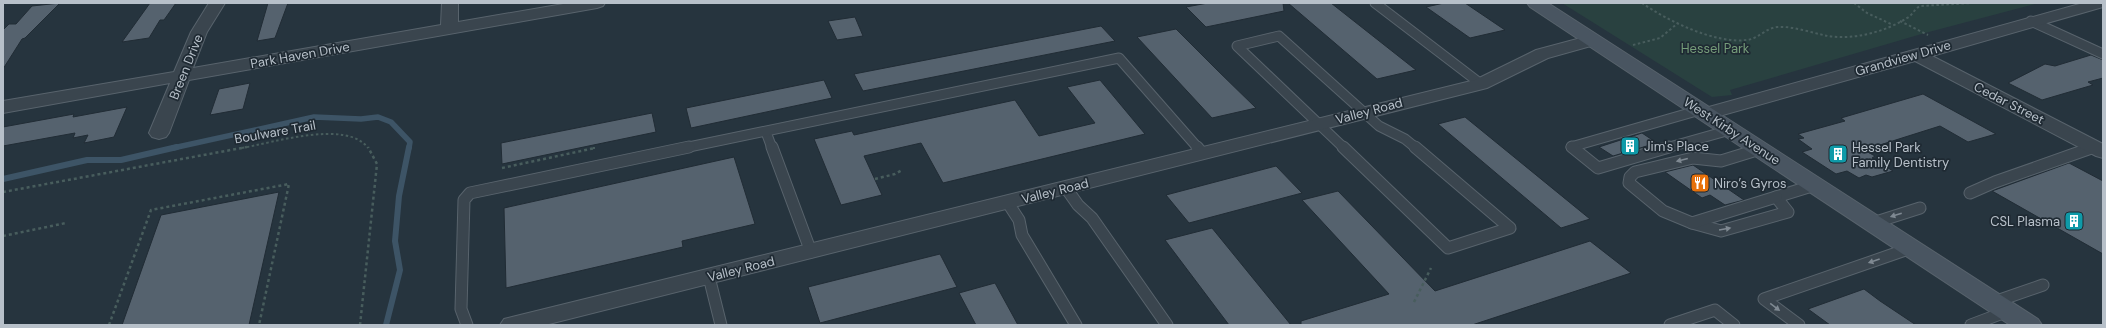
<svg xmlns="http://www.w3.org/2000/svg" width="2106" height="328" font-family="'DM Sans',sans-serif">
	<rect width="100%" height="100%" fill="#26343e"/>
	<path fill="#294140" d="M1562,3H2039L1925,33L1730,90L1732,95L1712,97Z"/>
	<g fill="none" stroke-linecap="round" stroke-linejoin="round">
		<path stroke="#3d5466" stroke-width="5.5" d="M173,148L314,117L361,119L378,117L391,122L410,142L409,148"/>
		<g stroke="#3d5466" stroke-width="6">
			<path d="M3,179L87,160H121L177,147"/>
			<path d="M386,325L400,270L395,241L399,196L409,147"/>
		</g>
	</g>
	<g fill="#55626e" stroke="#212c35">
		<path d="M60,3L25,38L22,39L3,69V30L9,24H16L32,6Z"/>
		<path d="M150,3H176L164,20H160L149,38L122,42Z"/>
		<path d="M268,3H288L275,38L257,41Z"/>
		<path d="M1208,3H1283L1284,11L1206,27L1186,7Z"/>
		<path d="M1288,3H1331L1416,70L1377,79Z"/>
		<path d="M1444,3H1465L1505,30L1470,38L1426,7Z"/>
		<path d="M855,17L863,36L837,40L828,21Z"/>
		<path d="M1101,26L1115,41L863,91L854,74Z"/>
		<path d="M1176,29L1217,70L1256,108L1212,118L1137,37Z"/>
		<path d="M2091,55L2103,60V78L2088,82L2093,85L2042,100L2008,83L2045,64L2055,66Z"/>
		<path d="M824,80L832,98L691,128L686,108Z"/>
		<path d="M1100,80L1145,134L943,183L921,143L864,156L882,195L841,205L814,139L852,131L854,135L1015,100L1039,136L1095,123L1067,87Z"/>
		<path d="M250,83L243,109L210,115L219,89Z"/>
		<path d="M1923,94L1996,134L1968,142L1940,126L1864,150L1875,156L1872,158L1893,171L1872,177L1866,175L1859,178L1847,171L1836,174L1802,152L1812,149L1798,139L1804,138L1798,134L1845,121L1841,118Z"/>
		<path d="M127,107L114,137L84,143L88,135L73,138L75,133L3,146V127L74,114L73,117Z"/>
		<path d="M652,113L656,132L502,164L501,143Z"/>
		<path d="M1465,117L1590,219L1561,228L1438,124Z"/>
		<path d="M1642,133L1657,143L1613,156L1599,147Z"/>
		<path d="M734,157L755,224L682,241L683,247L506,288L504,208Z"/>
		<path d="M2069,163L2103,181V254L1992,191Z"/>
		<path d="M1693,165L1728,189L1744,200L1725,205L1710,195L1702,198L1665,172Z"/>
		<path d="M1276,166L1302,193L1189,223L1166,195Z"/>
		<path d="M1338,191L1435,291L1590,241L1631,273L1472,325H1301V321L1389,294L1302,200Z"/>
		<path d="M279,192L249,325H122L161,215Z"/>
		<path d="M1212,228L1291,325H1229L1165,240Z"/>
		<path d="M940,254L957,287L820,323L808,287Z"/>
		<path d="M995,283L1018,325H976L959,293Z"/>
		<path d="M1864,289L1880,301L1916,325H1830L1808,309Z"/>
	</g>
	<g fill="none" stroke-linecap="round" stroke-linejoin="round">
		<g stroke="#58636c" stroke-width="11">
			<g id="service-far1">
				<path d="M1375,3L1481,84"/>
				<path d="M2031,21L2103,54"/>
				<path d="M766,132L772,148"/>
				<path d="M684,148L1119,58L1198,148"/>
				<path d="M1344,148L1237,46L1279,36L1379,126L1405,139L1416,148"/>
				<path d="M1573,148L1571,147L1700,110"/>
				<path d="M1666,148L1730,130"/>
				<path d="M2091,148L2095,147"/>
			</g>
		</g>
		<g stroke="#58636c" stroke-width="13">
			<g id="service">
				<path d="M772,147L811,252"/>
				<path d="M1197,147L1202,153"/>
				<path d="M1343,147L1448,248L1510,228L1415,147"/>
				<path d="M1572,147L1598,168L1669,147"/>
				<path d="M1760,149L1721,161L1693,158L1635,172L1630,177L1629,183L1663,211L1692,223L1721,231L1788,212L1776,197L1815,185"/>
				<path d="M1066,188L1078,205L1092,218L1167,325"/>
				<path d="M1970,193L1995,182L2094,147"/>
				<path d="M1008,203L1019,220L1022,235L1076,325"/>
				<path d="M1692,223L1776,197"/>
				<path d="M1873,223L1920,208"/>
				<path d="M709,277L721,325"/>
				<path d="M1994,302L2043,285"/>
				<path d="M467,325L461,309L464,200L470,193L689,147"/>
				<path d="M1670,325L1715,310L1734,325"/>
				<path d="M1799,325L1764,299L1911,248"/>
				<path d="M1971,325L2008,311"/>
			</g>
		</g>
		<g stroke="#58636c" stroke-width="2">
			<g id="minor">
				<path d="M209,3H225L207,32L193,68L441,25L442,3H458V22L569,3H605L603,6L597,8L189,80L169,133L166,137L159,139L152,137L149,133L170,83L3,113V101L174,72L191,32Z"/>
				<path d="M2083,3H2103V7L1932,56L2103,144V158L2096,156L1915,61L1705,120L1698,118L1696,114L1698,110Z"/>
				<path d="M1592,35L1598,36L1601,40L1598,44L1548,58L1487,88L545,325H500L504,319L512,317L1475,80L1536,50Z"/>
			</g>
		</g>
		<g stroke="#58636c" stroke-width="2">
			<path id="secondary" d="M1527,3H1548L2038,319L2042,325H2010L1530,7Z"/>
		</g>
		<g stroke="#485d5d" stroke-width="2" stroke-dasharray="2.5 2.5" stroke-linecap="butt">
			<path d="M1642,3C1668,21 1715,44 1747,40C1758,39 1766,28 1777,27C1794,26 1812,33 1828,36C1854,40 1885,32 1907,18C1913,15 1914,9 1920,6L1972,3"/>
			<path d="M1854,3L1867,13L1891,24"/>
			<path d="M1900,21L1928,35"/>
			<path d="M1633,45L1660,38L1678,23"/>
			<path d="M242,148C272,143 347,119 368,148"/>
			<path d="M593,148H595"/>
		</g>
		<g stroke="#485d5d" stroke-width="2.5" stroke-dasharray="3 3" stroke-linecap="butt">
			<path d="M502,168L595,148"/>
			<path d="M875,179L895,174L902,170"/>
			<path d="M3,192L247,147"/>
			<path d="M3,236L66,223"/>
			<path d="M1414,302L1431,268"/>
			<path d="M109,325L151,210L289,184L259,325"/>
			<path d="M360,325L377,164L368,147"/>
		</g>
		<use href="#service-far1" stroke="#3a454e" stroke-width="9"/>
		<use href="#service" stroke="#3a454e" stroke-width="11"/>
		<use href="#minor" fill="#3a454e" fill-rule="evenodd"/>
		<use href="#secondary" fill="#495561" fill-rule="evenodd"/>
	</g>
	<defs><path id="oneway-solid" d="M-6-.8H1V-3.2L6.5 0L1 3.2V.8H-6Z"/></defs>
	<g fill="#7f8992">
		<use href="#oneway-solid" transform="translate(1682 160) rotate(166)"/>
		<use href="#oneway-solid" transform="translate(1896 215) rotate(163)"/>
		<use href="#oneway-solid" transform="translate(1725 229) rotate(-10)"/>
		<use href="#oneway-solid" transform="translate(1874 261) rotate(161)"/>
		<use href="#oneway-solid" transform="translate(1775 307) rotate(37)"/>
	</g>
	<defs>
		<g id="building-square" transform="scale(1)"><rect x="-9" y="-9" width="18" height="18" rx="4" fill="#0f9aa8" stroke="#1f2a33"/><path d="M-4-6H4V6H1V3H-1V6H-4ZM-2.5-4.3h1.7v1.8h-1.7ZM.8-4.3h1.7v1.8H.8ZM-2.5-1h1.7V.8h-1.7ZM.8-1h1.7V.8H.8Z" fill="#fff"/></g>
		<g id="restaurant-square" transform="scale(1)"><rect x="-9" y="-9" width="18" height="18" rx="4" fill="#e8710a" stroke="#1f2a33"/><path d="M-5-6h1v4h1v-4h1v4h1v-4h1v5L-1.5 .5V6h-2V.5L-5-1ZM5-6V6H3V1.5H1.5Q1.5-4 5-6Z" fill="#fff"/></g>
	</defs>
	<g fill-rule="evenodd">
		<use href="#building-square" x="1630" y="146"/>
		<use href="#building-square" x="1838" y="154"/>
		<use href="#restaurant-square" x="1700" y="183"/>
		<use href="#building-square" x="2074" y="221"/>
	</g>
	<g text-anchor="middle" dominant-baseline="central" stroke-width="3.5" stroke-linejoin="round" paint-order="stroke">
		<g font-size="13" fill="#769d7a" stroke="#1f2a33">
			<text x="1715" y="48">Hessel Park</text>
		</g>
		<g font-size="13" fill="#b7c0c9" stroke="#1f2a33">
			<text transform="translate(300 55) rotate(-10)">Park Haven Drive</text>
			<text transform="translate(1903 58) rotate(-16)">Grandview Drive</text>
			<text transform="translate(186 67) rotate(-68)">Breen Drive</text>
			<text transform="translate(2009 103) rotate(27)">Cedar Street</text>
			<text transform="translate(1369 111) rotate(-15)">Valley Road</text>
			<text transform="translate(1732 131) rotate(33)">West Kirby Avenue</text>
			<text transform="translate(275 132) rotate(-10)">Boulware Trail</text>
			<text transform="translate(1055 191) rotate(-14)">Valley Road</text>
			<text transform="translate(741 269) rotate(-14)">Valley Road</text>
		</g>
		<g font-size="13" fill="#b7c0c9" stroke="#1f2a33" text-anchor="start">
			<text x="1644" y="146">Jim's Place</text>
			<text x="1852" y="147">Hessel Park<tspan x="1852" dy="15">Family Dentistry</tspan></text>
			<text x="1714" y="183">Niro’s Gyros</text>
			<text x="2060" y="221" text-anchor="end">CSL Plasma</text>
		</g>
	</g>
	<rect width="2106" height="328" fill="none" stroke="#b7c0c9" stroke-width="8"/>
</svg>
